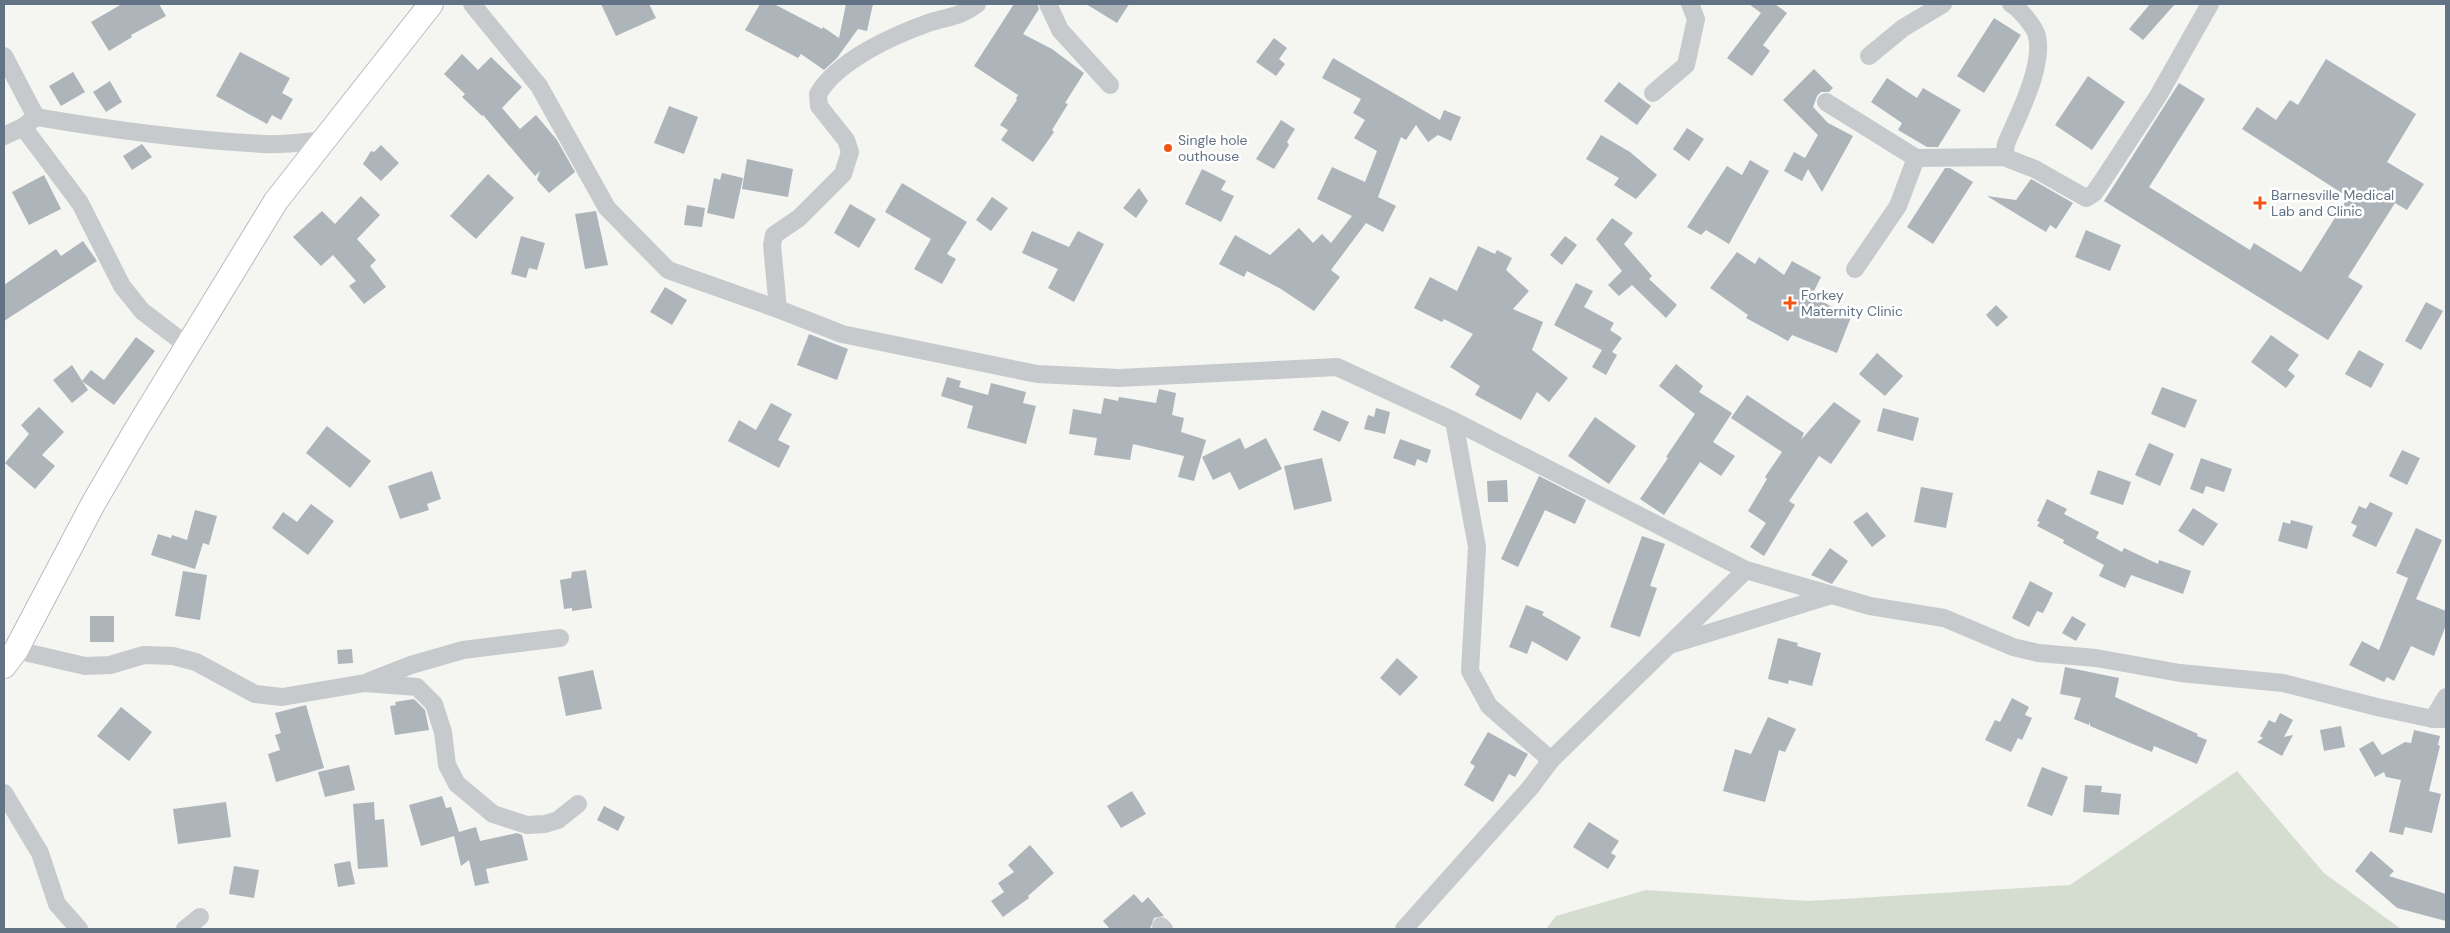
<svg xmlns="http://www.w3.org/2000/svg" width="2450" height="933" font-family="'DM Sans',sans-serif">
	<rect width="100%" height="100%" fill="#f5f5f1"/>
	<path fill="#d5ddd1" d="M2237,771L2324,873L2401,929H1546L1556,916L1646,890L1808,901L2070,885Z"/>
	<g fill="#adb5bb">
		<path d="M122,4H159L166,16L131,35L132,37L109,51L91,22Z"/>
		<path d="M601,4H649L656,18L616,36Z"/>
		<path d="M760,4H774L822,29L823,27L839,38L846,4H873L867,31L858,29L837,58L824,70L801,54L798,58L745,30Z"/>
		<path d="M1014,4H1037L1039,9L1023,34L1052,49L1084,73L1065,103L1068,104L1052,130L1054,132L1033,162L1001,140L1008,130L1000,125L1017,100L1016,99L1018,95L974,66Z"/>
		<path d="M1086,4H1129L1117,23Z"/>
		<path d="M1749,4H1775L1787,13L1763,45L1770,51L1752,76L1727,58L1761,13Z"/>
		<path d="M2150,4H2175L2143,40L2129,29Z"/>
		<path d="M1994,18L2021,35L1984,93L1957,76Z"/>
		<path d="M1274,38L1287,48L1279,59L1285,64L1276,76L1256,62Z"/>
		<path d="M240,52L290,78L282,93L293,99L281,120L272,115L267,124L216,96Z"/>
		<path d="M462,54L478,70L491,57L522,87L502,108L520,129L536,115L557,140L575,172L549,193L537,180L540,171L535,176L483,115L482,116L462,97L465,94L444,74Z"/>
		<path d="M1333,58L1440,120L1444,110L1461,117L1451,141L1438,135L1428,142L1416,125L1406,140L1401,137L1378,197L1396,206L1383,232L1366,223L1331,270L1340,277L1314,311L1281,289L1247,271L1244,277L1219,264L1235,235L1270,255L1299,228L1313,243L1322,234L1331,243L1352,216L1317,199L1332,167L1365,182L1377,151L1354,138L1365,120L1353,113L1361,99L1322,78Z"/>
		<path d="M2326,59L2416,114L2387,162L2424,184L2407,210L2395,203L2348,277L2363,286L2328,340L2104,201L2179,83L2205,99L2149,187L2250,250L2254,243L2301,272L2348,197L2242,129L2257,107L2276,120L2290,100L2298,105Z"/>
		<path d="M1814,69L1833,88L1829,92H1821L1817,96L1813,107L1828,123L1853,136L1822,192L1808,169L1802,181L1784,171L1794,152L1805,158L1818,135L1783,100Z"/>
		<path d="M73,72L85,92L61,106L49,86Z"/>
		<path d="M2088,76L2125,102L2092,150L2055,125Z"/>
		<path d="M1887,78L1917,98L1923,88L1961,110L1938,147H1927L1898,130L1902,123L1871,102Z"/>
		<path d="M110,81L122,102L106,112L93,92Z"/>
		<path d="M1619,82L1651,106L1637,125L1604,101Z"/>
		<path d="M669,106L698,117L684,154L654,143Z"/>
		<path d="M1281,120L1295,129L1287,142L1289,145L1274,169L1256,159Z"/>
		<path d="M1687,128L1704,139L1689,161L1673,149Z"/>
		<path d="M1601,135L1630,152L1657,175L1636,199L1614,185L1619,178L1586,159Z"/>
		<path d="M142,144L152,157L132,170L123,156Z"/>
		<path d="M381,145L399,163L381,181L363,164L371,151L374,152Z"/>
		<path d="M747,159L793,169L788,197L742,189Z"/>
		<path d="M1750,160L1769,171L1729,244L1706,230L1701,235L1687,227L1727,166L1742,175Z"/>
		<path d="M1945,168H1950L1973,182L1933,244L1907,227Z"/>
		<path d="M1202,169L1226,181L1221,190L1234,196L1221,222L1185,204Z"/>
		<path d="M722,173L743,178L734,219L707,213L714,178L720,180Z"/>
		<path d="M488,174L514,198L476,239L450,216Z"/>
		<path d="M44,175L61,209L29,225L12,192Z"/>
		<path d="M2031,179L2073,203L2056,229L2050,225L2046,232L1987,196L2016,200Z"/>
		<path d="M902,183L967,222L947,254L956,259L942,284L914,269L931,239L885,212Z"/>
		<path d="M1139,188L1148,201L1136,218L1123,208Z"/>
		<path d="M361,196L380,215L357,239L376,260L370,266L386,287L364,304L349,286L356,281L333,255L321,266L293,237L322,211L335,224Z"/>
		<path d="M992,197L1008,208L991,231L976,220Z"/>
		<path d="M850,204L876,219L859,248L834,233Z"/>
		<path d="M687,205L705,208L702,227L684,225Z"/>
		<path d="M596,211L608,265L585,269L575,214Z"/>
		<path d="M1612,218L1633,233L1624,244L1652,276L1649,279L1677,305L1666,318L1632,285L1619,296L1608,285L1622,271L1596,239Z"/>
		<path d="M2086,230L2121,245L2110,271L2075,257Z"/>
		<path d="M1032,231L1069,247L1078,231L1104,244L1074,302L1048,288L1058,269L1022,253Z"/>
		<path d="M521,236L545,243L537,270L529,268L526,278L511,274Z"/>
		<path d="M1565,236L1577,245L1562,265L1550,255Z"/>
		<path d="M83,241L97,261L4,321V285L56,249L61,256Z"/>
		<path d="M1478,246L1495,254L1497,250L1512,258L1506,270L1529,291L1513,309L1543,322L1532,350L1568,378L1549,402L1537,392L1521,420L1475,395L1480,386L1450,367L1473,334L1444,319L1442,322L1414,308L1430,277L1457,291Z"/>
		<path d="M1737,252L1755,264L1759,257L1784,275L1792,261L1821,277L1813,293L1825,297L1823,302L1851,317L1837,353L1792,335L1788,341L1746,318L1748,315L1710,288Z"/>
		<path d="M1576,283L1593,291L1584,307L1614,323L1610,330L1622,338L1612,352L1617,355L1606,375L1592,367L1602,350L1554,325Z"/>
		<path d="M665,287L687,300L672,325L650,312Z"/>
		<path d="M2426,302L2443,311L2421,350L2405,341Z"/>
		<path d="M1996,305L2008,317L1997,327L1986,315Z"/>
		<path d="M809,334L848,349L837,380L797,365Z"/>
		<path d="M2271,335L2299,355L2288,370L2295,376L2286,388L2251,362Z"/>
		<path d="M136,337L155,351L114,405L82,381L91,370L104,380Z"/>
		<path d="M2359,350L2384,364L2371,388L2345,374Z"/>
		<path d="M1877,353L1903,376L1885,396L1859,374Z"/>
		<path d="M1676,364L1703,386L1699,392L1732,413L1713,442L1735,456L1721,476L1700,462L1664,515L1640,499L1668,458L1666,457L1695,414L1659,386Z"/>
		<path d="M72,365L88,390L72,403L53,380Z"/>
		<path d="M947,377L961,381L959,387L988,395L991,383L1026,392L1023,403L1036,406L1026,444L967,428L973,406L941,396Z"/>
		<path d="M2162,387L2197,400L2185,428L2151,414Z"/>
		<path d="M1159,389L1176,393L1172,415L1184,418L1181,432L1206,440L1194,481L1178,477L1184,456L1133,444L1130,460L1094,455L1097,438L1069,434L1073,409L1101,414L1104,398L1118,401L1119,397L1156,403Z"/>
		<path d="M1747,395L1804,433L1801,440L1834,402L1861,421L1831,464L1819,456L1789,501L1795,505L1764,556L1750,547L1766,523L1748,511L1767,479L1765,477L1782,452L1731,418Z"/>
		<path d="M771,403L792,414L778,440L790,446L779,468L728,441L739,420L756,430Z"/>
		<path d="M39,407L64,432L42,455L55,466L35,489L5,463L29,434L21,425Z"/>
		<path d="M1376,408L1390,412L1385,434L1364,429L1368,415L1374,417Z"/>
		<path d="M1883,408L1919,418L1913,441L1877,431Z"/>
		<path d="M1322,410L1349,422L1340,442L1313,430Z"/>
		<path d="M1595,417L1636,446L1609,484L1568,456Z"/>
		<path d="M327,426L371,461L350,488L306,453Z"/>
		<path d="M1240,438L1245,449L1266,438L1282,469L1239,490L1230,472L1213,480L1202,457Z"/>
		<path d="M1400,439L1431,450L1427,463L1417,459L1415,466L1393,458Z"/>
		<path d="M2149,443L2174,454L2160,486L2135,475Z"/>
		<path d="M2402,450L2420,458L2407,485L2389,476Z"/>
		<path d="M1322,458L1332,501L1294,510L1284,466Z"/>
		<path d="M2201,458L2232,469L2224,492L2206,486L2203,494L2190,489Z"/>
		<path d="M2098,470L2131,482L2123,505L2090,494Z"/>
		<path d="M432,471L441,499L427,504L429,510L400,519L388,486Z"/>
		<path d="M1539,476L1586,500L1575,524L1545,510L1518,567L1501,559Z"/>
		<path d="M1507,480L1508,502H1488L1487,481Z"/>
		<path d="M1921,487L1953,493L1946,528L1914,522Z"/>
		<path d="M2047,499L2067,509L2064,514L2099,532L2096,538L2122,552L2124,548L2158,564L2159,560L2191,571L2183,594L2131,575L2125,588L2099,576L2104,565L2063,543L2064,540L2037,526L2040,522L2037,521Z"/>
		<path d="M2370,502L2393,513L2376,547L2352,536L2357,526L2351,523L2359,506L2366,509Z"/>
		<path d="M311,504L334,521L308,555L272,528L283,512L297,522Z"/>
		<path d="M2193,508L2218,524L2203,546L2178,531Z"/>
		<path d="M195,510L217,516L209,545L203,543L195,569L151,555L158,534L171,538L172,535L187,540Z"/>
		<path d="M1867,512L1886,536L1872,547L1853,522Z"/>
		<path d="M2291,520L2313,526L2307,549L2278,541L2283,522L2290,524Z"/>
		<path d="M2416,528L2442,540L2416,599L2446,611V625L2434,656L2411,646L2394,681L2387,677L2384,682L2349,665L2362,641L2379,650L2408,578L2396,573Z"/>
		<path d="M1642,536L1665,544L1650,586L1657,588L1640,637L1610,627Z"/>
		<path d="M1830,548L1848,561L1832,584L1811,575Z"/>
		<path d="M586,570L592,608L572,611V608L564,609L560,580L571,578L572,572Z"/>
		<path d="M183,571L207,575L200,620L175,616Z"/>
		<path d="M2030,581L2053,593L2043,613L2037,611L2029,627L2012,618Z"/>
		<path d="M1526,605L1544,612L1542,615L1581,637L1567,661L1532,641L1527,654L1509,647Z"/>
		<rect x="90" y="616" width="24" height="26"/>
		<path d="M2072,616L2086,624L2076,641L2062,633Z"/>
		<path d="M1778,638L1798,643L1797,646L1821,653L1812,686L1789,680L1788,684L1768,679Z"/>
		<path d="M352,649L353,663L338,664L337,650Z"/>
		<path d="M1397,658L1418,677L1400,696L1380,678Z"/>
		<path d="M2065,667L2119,678L2115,697L2198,734L2197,736L2207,740L2197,764L2154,746L2152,752L2090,726V721L2089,725L2074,719L2081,698L2060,694Z"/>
		<path d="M593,670L602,709L566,716L558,677Z"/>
		<path d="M2012,698L2029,707L2025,715L2032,718L2022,740L2018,738L2011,752L1985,740L1995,720L2000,722Z"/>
		<path d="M414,699L425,710L429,730L395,735L390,706L396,705L395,702Z"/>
		<path d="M306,705L324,768L276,782L268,754L280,750L275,735L281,733L275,713Z"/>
		<path d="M121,707L152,732L129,761L97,736Z"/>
		<path d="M2280,713L2293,720L2284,737L2293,735L2282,756L2257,742L2263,738L2260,736L2269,720L2275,723Z"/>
		<path d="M1768,717L1796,729L1785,752L1779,750L1765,802L1723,791L1735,749L1751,754Z"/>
		<path d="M2341,726L2345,747L2324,751L2320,730Z"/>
		<path d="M2414,730L2440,736L2438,745L2440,746L2429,791L2441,794L2432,833L2405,827L2403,835L2389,832L2401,780L2386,777L2384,772L2375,777L2359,749L2373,741L2382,755L2405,742L2411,743Z"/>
		<path d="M1488,732L1528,754L1515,777L1509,774L1493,802L1464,785L1475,766L1470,763Z"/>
		<path d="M349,765L355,790L325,797L318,772Z"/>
		<path d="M2042,767L2068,777L2052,816L2027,806Z"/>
		<path d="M2085,785L2102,786L2101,792L2121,794L2119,815L2083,812Z"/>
		<path d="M1132,791L1146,814L1121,828L1107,806Z"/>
		<path d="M442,796L446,808L451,807L459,832L476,827L480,841L517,833L522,835L528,860L486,869L489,883L475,886L469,860L461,866L454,836L421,846L409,805Z"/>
		<path d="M226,802L231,837L178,844L173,809Z"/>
		<path d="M374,802L375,820L384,819L388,867L358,869L353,804Z"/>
		<path d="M604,806L625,817L618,831L597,820Z"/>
		<path d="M1589,822L1619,841L1611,853L1616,856L1608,869L1573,847Z"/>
		<path d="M1030,845L1054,873L1028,896L1029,898L1003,917L991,901L1004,892L998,883L1014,872L1008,865Z"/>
		<path d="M2371,851L2394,871L2389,876L2446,894V921L2397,908L2355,871Z"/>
		<path d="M350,861L355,884L338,887L334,864Z"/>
		<path d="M234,866L259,870L254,898L229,894Z"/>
		<path d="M1134,894L1142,903L1148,897L1164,916L1154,918L1150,929H1110L1103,921Z"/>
	</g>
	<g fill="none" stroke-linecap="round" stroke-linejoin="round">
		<g stroke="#b8bdc2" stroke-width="26">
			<path id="secondary" d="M4,666L16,650L93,504L136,430L276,201L431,4"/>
		</g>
		<g stroke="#c7cacd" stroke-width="18">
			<path d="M472,4L539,86L607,208L668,270L778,309L842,334L1037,374L1119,378L1337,367L1454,421L1746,570L1870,606L1944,618L2013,647L2038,653L2096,658L2180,673L2283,683L2377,707L2433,719H2446"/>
			<path d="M1048,4L1060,30L1110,85"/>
			<path d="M4,56L36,117"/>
			<path d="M1869,56L1903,28L1943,4"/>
			<path d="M1653,93L1686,65L1696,19L1690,4"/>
			<path d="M1826,102L1916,158L2004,157L2035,169L2086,198L2094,193L2101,183L2158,96L2210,4"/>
			<path d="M23,127L80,203L122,286L142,311L188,346"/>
			<path d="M4,136L23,127L36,117C112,130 187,140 264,144C284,145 305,142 325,140"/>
			<path d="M2004,157L2006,144C2018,115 2044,67 2037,36C2035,27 2019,8 2011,4"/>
			<path d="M1855,269L1898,206L1916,158"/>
			<path d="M778,309L772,245L774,235L799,218L843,174L850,152L846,140L819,106L818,94C838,60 894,35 931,22C950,16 960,17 977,4"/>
			<path d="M1454,421L1477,547L1470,671L1489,706L1551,760"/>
			<path d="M1673,644L1832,595"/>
			<path d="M16,650L85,666L110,665L144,655L173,656L196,662L255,694L282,697L365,683L417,687L434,704L443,732L447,765L457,784L493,814L527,825L545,824L558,820L578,804"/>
			<path d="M370,681L411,665L463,650L560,638"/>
			<path d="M2433,719L2446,697"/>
			<path d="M4,793L40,853L57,904L79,929"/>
			<path d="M1161,926L1164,929"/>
			<path d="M185,929L200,917"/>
			<path d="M1404,929L1530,788L1551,760L1746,570"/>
		</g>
		<use href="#secondary" stroke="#fff" stroke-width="24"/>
	</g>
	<g fill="#f25414" stroke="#fff" stroke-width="2">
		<circle cx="1168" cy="148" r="5"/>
		<path d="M2257.5 195.5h5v5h5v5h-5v5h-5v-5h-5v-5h5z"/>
		<path d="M1787.5 295.5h5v5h5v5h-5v5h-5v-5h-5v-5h5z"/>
	</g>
	<g text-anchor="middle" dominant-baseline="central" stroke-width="5" stroke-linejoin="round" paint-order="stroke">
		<g font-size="14" fill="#617385" stroke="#fff" text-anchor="start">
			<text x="1178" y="140">Single hole<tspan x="1178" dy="16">outhouse</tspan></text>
			<text x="2271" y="195">Barnesville Medical<tspan x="2271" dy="16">Lab and Clinic</tspan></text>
			<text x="1801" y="295">Forkey<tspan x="1801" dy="16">Maternity Clinic</tspan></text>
		</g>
	</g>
	<rect width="2450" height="933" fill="none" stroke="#617385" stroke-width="10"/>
</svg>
